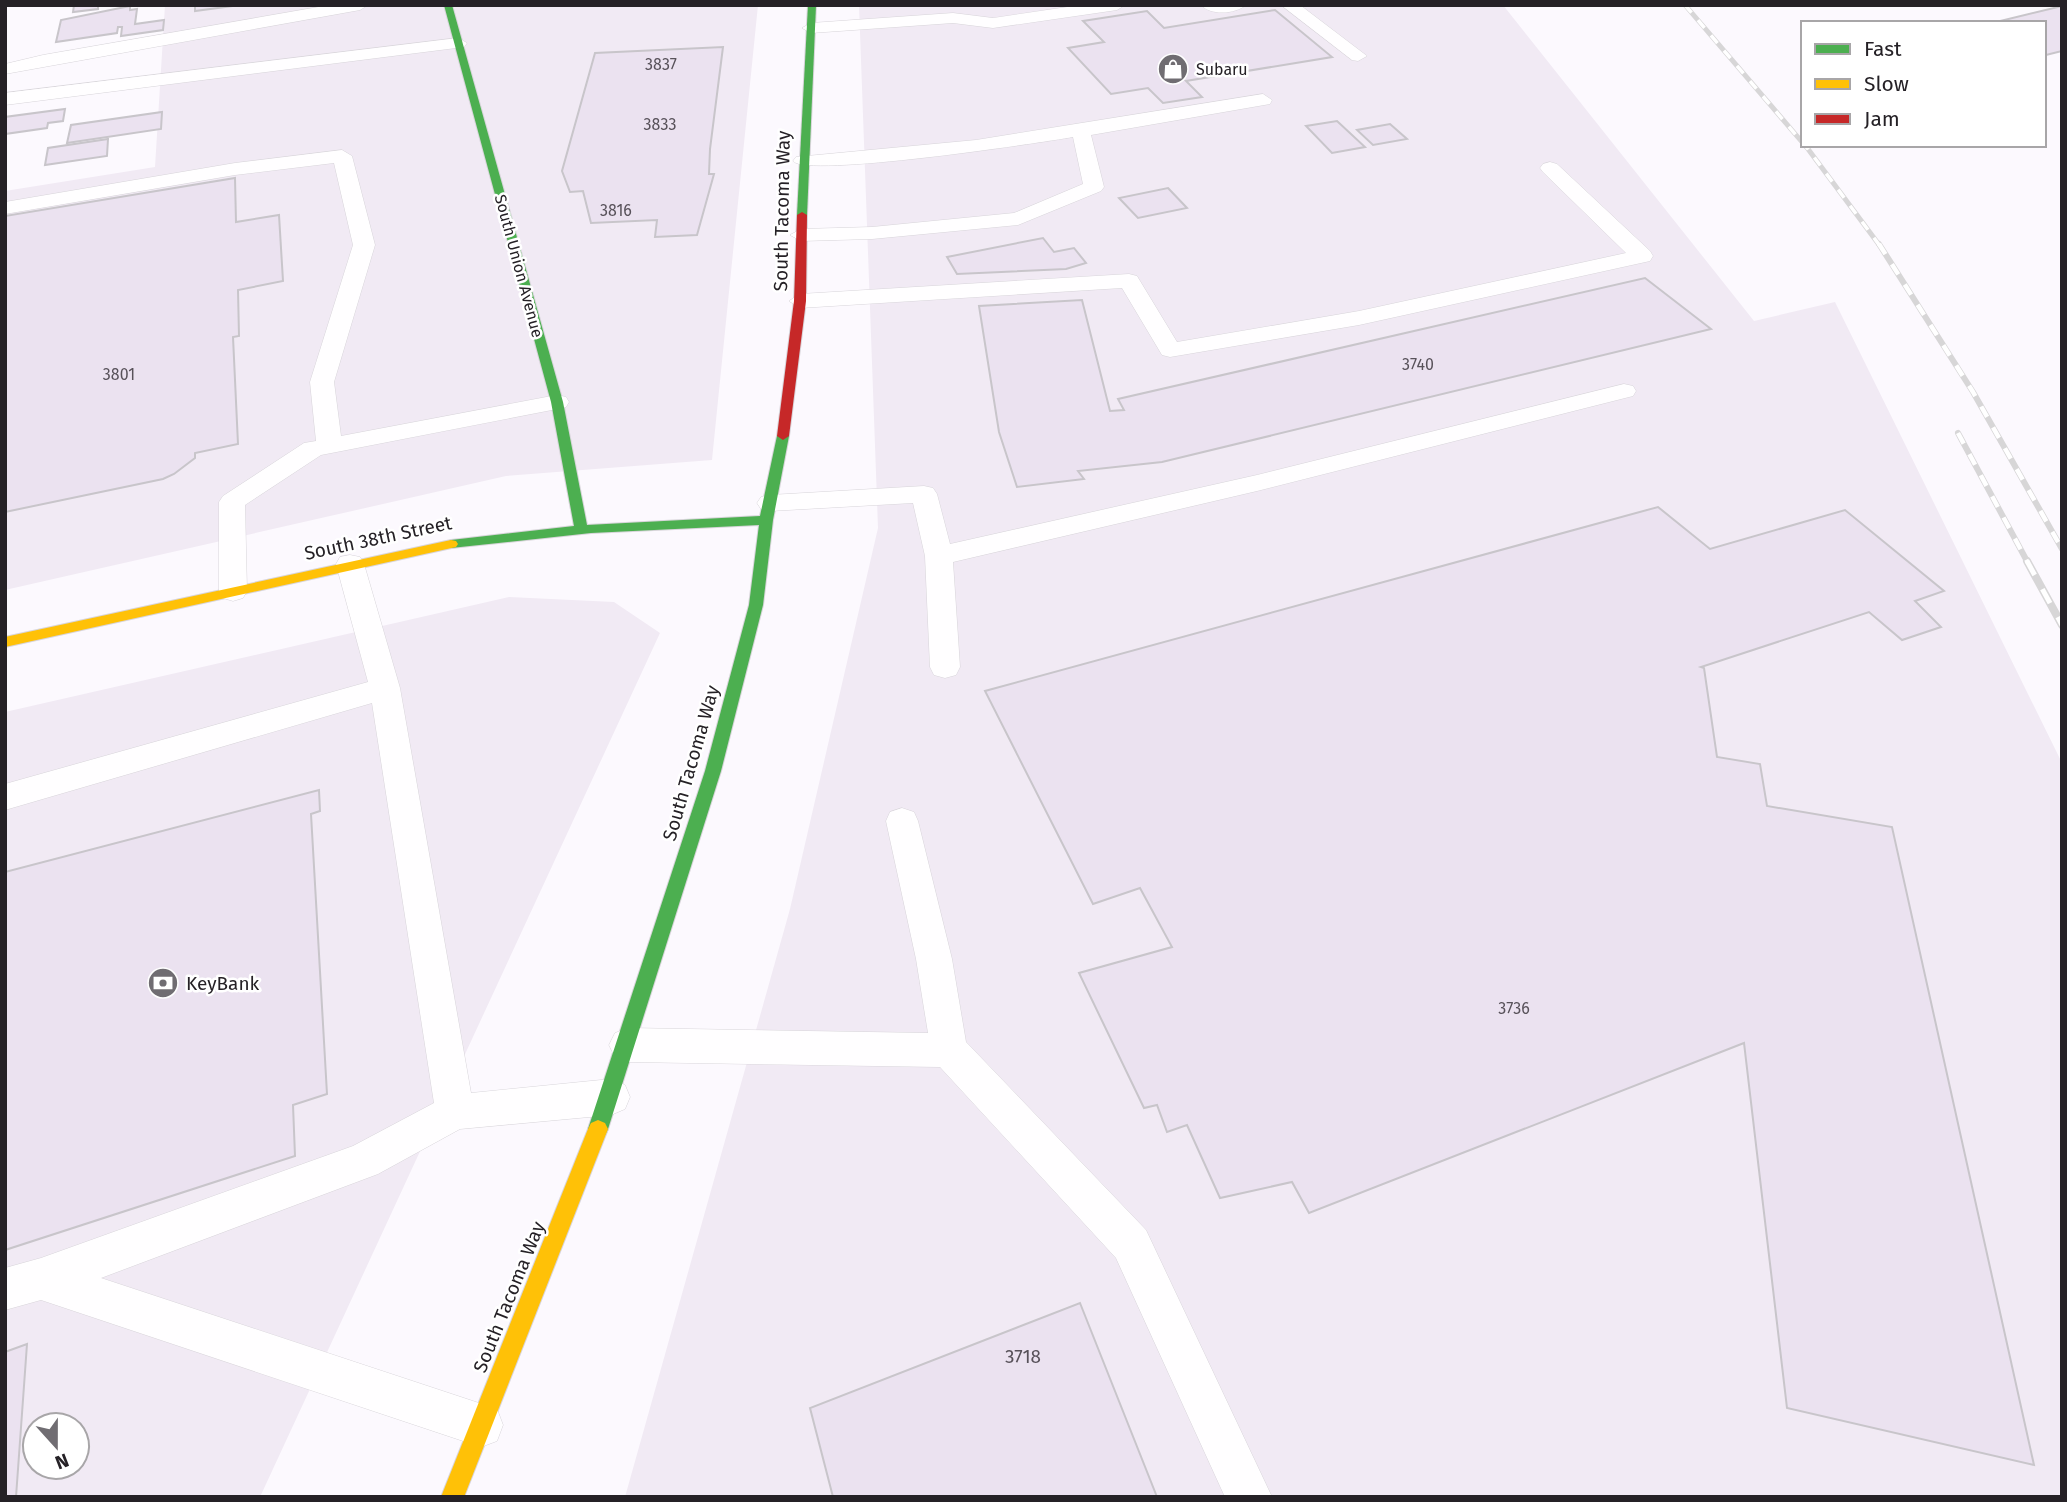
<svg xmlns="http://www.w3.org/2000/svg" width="2067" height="1502" font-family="'Fira Sans',sans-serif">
	<rect width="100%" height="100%" fill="#fcf9fe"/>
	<g fill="#f1eaf4" fill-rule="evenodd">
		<path d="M165,5H758L712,460L506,476L5,590V191L155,167Z"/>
		<path d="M859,5H1503L1754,321L1835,302L2062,763V1497H625L790,909L878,528Z"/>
		<path d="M509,597L614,602L660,633L260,1497H5V712ZM35,1425H77V1467H35Z"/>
	</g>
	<g fill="#ebe2f0" stroke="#c8c5ca" stroke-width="2">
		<path d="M74,5H98V9L73,12Z"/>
		<path d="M195,5H240L195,11Z"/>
		<path d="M130,6V10L137,9L135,24L164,20L163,30L121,36L122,27H118L117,33L56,42L61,20Z"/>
		<path d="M2062,6V51L2046,55L2044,23H1992Z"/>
		<path d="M1275,10L1332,57L1186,81L1202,97L1163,103L1148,88L1111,94L1068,48L1104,42L1083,21L1147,11L1164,28Z"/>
		<path d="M723,47L710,149L709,174H714L697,235L655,237L657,220L591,223L583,191L570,192L562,171L595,53Z"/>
		<path d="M65,109L63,121L48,123L47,128L5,134V117Z"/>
		<path d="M162,112L161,129L67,143L71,125Z"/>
		<path d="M1337,121L1365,147L1332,153L1306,126Z"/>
		<path d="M1390,124L1407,139L1373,145L1357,130Z"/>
		<path d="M108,139L107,156L45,165L48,148Z"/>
		<path d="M235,178L236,222L279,215L283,281L238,290L239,336L233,337L238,444L195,453V458L174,474L163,479L5,512V216Z"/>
		<path d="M1168,188L1187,208L1138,218L1119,198Z"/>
		<path d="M1043,238L1054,252L1074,248L1086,263L1066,269L957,274L947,257Z"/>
		<path d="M1645,278L1711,329L1162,462L1078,471L1084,479L1017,487L999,432L979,306L1082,300L1110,411L1124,410L1118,399Z"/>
		<path d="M1658,507L1710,549L1845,510L1944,591L1915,601L1941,627L1902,640L1869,612L1701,667L1704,668L1717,757L1760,764L1767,806L1892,827L2034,1465L1787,1408L1744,1043L1309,1213L1292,1182L1220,1198L1187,1125L1167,1132L1157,1105L1144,1108L1079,973L1172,947L1140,888L1093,904L985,691Z"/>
		<path d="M319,790L320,811L311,814L327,1094L293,1105L295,1156L5,1250V872Z"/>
		<path d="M1080,1303L1157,1497H833L810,1408Z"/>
		<path d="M27,1344L16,1497H5V1352Z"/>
	</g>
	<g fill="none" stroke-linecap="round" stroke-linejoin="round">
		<g stroke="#d8d5da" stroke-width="1">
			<g id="lane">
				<path d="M330,5H368L360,10L5,74V64L43,55Z"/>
				<path d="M1081,5H1125L1117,10L993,28L953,23L811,33L802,28L811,23L953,13L993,18Z"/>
				<path d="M1201,5H1246C1235,14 1211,16 1201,5Z"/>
				<path d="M1281,5H1300L1367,56L1358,61L1352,60Z"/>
				<path d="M458,38L467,43L464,47L5,105V93Z"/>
				<path d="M1263,94L1272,100L1270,104L1091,135L1104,187L1101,191L1018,225L872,239L801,241L790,235L801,229L872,227L1014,213L1083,184L1073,137C1039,143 806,178 793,161L796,157L976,140Z"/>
				<path d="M342,150L352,156L375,245L334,382L341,436L557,395L566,397L569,402L566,407L557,409L321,455L245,505L247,591L243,598L233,601L223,598L219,591V502L223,496L304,443L316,441L310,382L353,245L334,163L235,175L5,214V202L235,163Z"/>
				<path d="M1550,162L1557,164L1650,251L1653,256L1650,261L1359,325L1170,357L1162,355L1122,288L800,308L789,301L800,294L1129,274L1137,276L1177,342L1359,311L1626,253L1543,172L1540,168L1543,164Z"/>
				<path d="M1624,384L1633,386L1636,391L1633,396L1257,491L953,562L960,667L956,675L945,678L934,675L930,667L925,556L913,503L770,511L761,509L757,503L761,497L770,495L924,486L933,488L937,494L950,544L1257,475Z"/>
				<path d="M350,555L360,557L364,564L400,688L471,1093L611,1079L625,1085L630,1097L625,1109L611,1115L460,1129L378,1174L101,1278L497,1409L503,1425L497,1441L481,1447L41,1300L5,1310V1268L41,1258L353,1146L434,1103L372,703L5,810V784L368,682L336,564L340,557Z"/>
				<path d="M902,808L914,812L918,821L952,959L966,1042L1146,1230L1272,1497H1225L1116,1258L940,1067L628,1062L615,1057L609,1045L615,1033L628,1028L928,1033L916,959L886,821L890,812Z"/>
			</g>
		</g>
		<g stroke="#d8d5da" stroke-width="2">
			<g id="fast">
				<path d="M444,5H452L563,402L587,525L760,516L777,436L783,432L789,436L773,520L763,605L721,771L608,1129L605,1135L598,1138L591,1135L588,1129L705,771L749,605L759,525L591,533L451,548L444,544L451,540L574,526L551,402Z"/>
				<path d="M808,5H816L807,215L802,218L797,215Z"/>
			</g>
		</g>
		<g stroke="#d8d5da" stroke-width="2">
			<g id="slow">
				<path d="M451,540L456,541L458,544L456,547L5,647V637Z"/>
				<path d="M598,1120L605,1123L608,1129L464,1497H441L588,1129L591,1123Z"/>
			</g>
		</g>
		<g stroke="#d8d5da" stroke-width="2">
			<path id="jam" d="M802,212L807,215L806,301L789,436L783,440L777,436L794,301L797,215Z"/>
		</g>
		<use href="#lane" fill="#fffeff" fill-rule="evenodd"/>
		<use href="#fast" fill="#4caf50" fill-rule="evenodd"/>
		<use href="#slow" fill="#ffc107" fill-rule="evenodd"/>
		<use href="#jam" fill="#c62828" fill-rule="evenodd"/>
		<g stroke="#d7d6d7" stroke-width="5">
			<path id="rail-far2" d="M1685,5L1808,149L1880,246"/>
		</g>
		<g stroke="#d7d6d7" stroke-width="6">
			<g id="rail-far1">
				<path d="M1879,244L1973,392L2062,549"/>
				<path d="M1958,433L2028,563"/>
			</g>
		</g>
		<g stroke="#d7d6d7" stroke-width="8">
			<path id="rail" d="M2027,561L2062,625"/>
		</g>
		<use href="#rail-far2" stroke="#fff" stroke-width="3.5" stroke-dasharray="10" stroke-linecap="butt"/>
		<use href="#rail-far1" stroke="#fff" stroke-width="4.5" stroke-dasharray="12" stroke-linecap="butt"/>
		<use href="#rail" stroke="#fff" stroke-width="5" stroke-dasharray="16" stroke-linecap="butt"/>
	</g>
	<defs>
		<g id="shop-disc" transform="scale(1.575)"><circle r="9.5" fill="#706d72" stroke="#fff"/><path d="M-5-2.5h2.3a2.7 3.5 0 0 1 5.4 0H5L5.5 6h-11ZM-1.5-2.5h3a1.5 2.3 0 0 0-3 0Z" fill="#fff"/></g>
		<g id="bank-disc" transform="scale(1.575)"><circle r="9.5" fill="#706d72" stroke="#fff"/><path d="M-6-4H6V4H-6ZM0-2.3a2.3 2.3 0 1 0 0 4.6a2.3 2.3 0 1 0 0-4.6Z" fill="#fff"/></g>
	</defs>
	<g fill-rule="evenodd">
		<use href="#shop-disc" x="1173" y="69"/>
		<use href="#bank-disc" x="163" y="983"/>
	</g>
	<g text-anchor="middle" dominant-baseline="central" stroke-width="5" stroke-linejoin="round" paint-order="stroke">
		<g font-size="16" fill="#58525a">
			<text x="661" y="64">3837</text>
			<text x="660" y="124">3833</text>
			<text x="616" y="210">3816</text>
			<text x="1418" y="364">3740</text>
			<text x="119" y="374">3801</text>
			<text x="1514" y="1008">3736</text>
		</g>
		<g font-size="16" fill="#252126" stroke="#fff" text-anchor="start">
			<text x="1196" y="69">Subaru</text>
		</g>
		<g font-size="16" fill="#252126" stroke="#fff">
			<text transform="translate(519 266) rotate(75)">South Union Avenue</text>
		</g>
		<g font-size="19" fill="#252126" stroke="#fff">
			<text transform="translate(782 211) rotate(-89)">South Tacoma Way</text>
			<text transform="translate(378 538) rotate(-12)">South 38th Street</text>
			<text transform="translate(691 763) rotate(-74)">South Tacoma Way</text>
			<text transform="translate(509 1297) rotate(-68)">South Tacoma Way</text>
		</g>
		<g font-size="19" fill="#252126" stroke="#fff" text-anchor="start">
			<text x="186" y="983">KeyBank</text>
		</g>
		<g font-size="19" fill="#58525a">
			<text x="1023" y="1356">3718</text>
		</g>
	</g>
	<rect width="2067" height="1502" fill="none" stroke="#252126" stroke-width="14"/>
	<rect x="1801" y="21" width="245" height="126" fill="#ffffff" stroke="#a8a6a8" stroke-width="2"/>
	<rect x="1815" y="44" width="35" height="10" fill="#4caf50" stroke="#a8a6a8" stroke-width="2"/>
	<text x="1864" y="56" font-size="21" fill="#252126">Fast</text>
	<rect x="1815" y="79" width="35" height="10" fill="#ffc107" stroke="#a8a6a8" stroke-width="2"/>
	<text x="1864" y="91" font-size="21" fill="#252126">Slow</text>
	<rect x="1815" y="114" width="35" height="10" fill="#c62828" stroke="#a8a6a8" stroke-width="2"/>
	<text x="1864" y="126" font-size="21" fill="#252126">Jam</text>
	<g transform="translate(56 1446) rotate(159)"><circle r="33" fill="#ffffff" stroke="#a8a6a8" stroke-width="2"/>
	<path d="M0-5L12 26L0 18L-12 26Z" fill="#706d72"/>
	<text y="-10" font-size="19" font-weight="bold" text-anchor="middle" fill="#252126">N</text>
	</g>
</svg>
